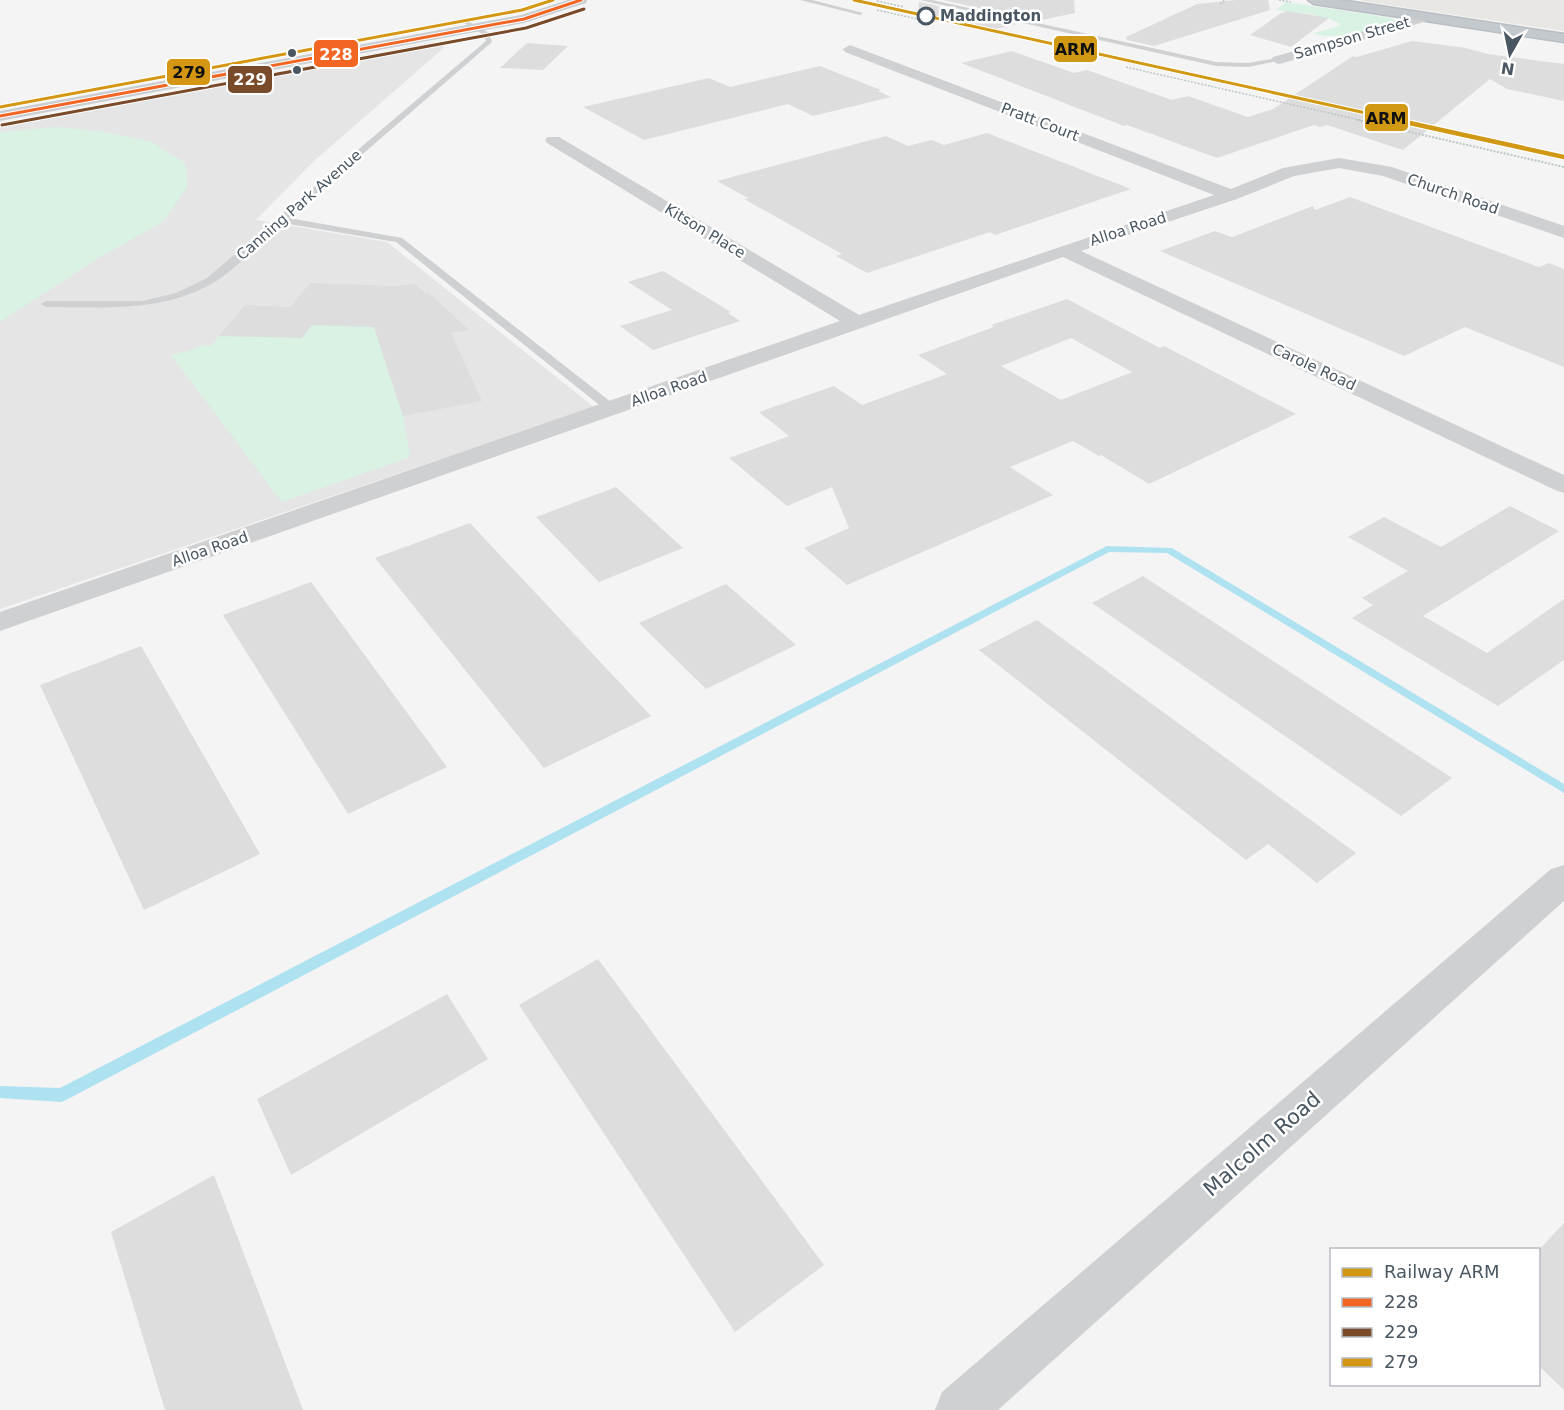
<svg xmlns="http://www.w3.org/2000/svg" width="1564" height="1410" font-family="'DejaVu Sans',sans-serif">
	<rect width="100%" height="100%" fill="#f4f4f4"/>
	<path fill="#e8e7e3" d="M1363,0H1564V31L1361,1Z"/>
	<path fill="#e6e5e6" d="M433,42L445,47L314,161L256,220L387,242L594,407L0,609V124Z"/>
	<g fill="#d9f2e3">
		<path d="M1286,2L1391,18L1395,21C1379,33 1333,41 1313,33L1340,26V24L1328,18L1315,17L1316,15L1276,10Z"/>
		<path d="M57,127L105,132L152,142L185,163L188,186L164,221L97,259L0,322V132Z"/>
		<path d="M312,325L374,327L403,416L410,457L282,502L171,355L198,348L200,345L211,346L219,336Z"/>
	</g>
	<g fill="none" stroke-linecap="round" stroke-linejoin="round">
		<path fill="#aee2f0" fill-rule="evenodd" d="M1107,546L1172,548L1564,784V793L1167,553L1109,552L66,1100L61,1102L0,1098V1086L60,1088Z"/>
	</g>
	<g fill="#ddddde" fill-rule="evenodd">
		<path d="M943,0H1074L1075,13L1037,21Z"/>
		<path d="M1236,0H1268L1270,10L1154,46L1127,40L1126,37L1197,4Z"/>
		<path d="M919,2H920L1018,24L995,29L918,12Z"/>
		<path d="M1287,11L1329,18L1291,47L1250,35L1281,13Z"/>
		<path d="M1412,41L1466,48L1488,54L1564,64V101L1507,89L1490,79L1403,150L1327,125L1320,127L1314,125L1217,158L1127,125L1124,126L961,63L1012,51L1074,73L1087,70L1172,100L1188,96L1248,117L1273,109L1353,56L1357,57Z"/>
		<path d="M527,43L568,46L543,70L500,68Z"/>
		<path d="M820,66L881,90L878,91L891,97L813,116L788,104L644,140L583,107L709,78L730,87Z"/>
		<path d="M987,133L1131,189L995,235L990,232L867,273L836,256L842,254L744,199L748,198L717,181L886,136L908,146L931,140L944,145Z"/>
		<path d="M1350,197L1539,267L1549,263L1564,269V367L1465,327L1404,356L1160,251L1215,231L1232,237L1313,206L1315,210Z"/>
		<path d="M663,271L731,312L728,313L740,321L653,350L620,326L672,310L628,282Z"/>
		<path d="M310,283L394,286L415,284L425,293L428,292L469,330L451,333L482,401L403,416L374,327L312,325L302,338L219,336L245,305L291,307Z"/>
		<path d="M1067,299L1160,348L1164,346L1296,414L1149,484L1101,455L1099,456L1073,441L1010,467L1053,495L847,585L804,548L849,528L832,487L787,506L729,458L789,436L759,412L834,386L862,405L947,374L918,355L994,327L991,325ZM1071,338L1132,372L1061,400L1001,366Z"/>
		<path d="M616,487L683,548L599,582L536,517Z"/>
		<path d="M1510,506L1559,531L1423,616L1487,653L1564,599V660L1498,706L1352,618L1373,605L1362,598L1408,571L1348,537L1384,517L1441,547Z"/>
		<path d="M470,523L651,716L544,768L375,558Z"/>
		<path d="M1143,576L1452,778L1401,816L1092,603Z"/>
		<path d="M311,582L447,767L348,814L223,615Z"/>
		<path d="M726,584L796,645L706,689L639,623Z"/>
		<path d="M1037,620L1356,853L1317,883L1268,844L1246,860L979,650Z"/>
		<path d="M141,646L260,854L144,910L40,685Z"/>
		<path d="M598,959L824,1265L735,1332L519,1005Z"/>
		<path d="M447,994L488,1059L291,1175L257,1099Z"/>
		<path d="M214,1175L303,1410H165L111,1232Z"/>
		<path d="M1564,1223V1390L1539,1366V1250Z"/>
	</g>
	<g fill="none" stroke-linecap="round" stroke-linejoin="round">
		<g stroke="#b9bec3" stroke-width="3">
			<path id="trunk" d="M1308,0H1340L1564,34V42L1314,4Z"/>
		</g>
		<g stroke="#bcc7c4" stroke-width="1.5" stroke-dasharray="2 1.5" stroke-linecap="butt">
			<path d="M1279,0L1291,2"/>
			<path d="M877,1L904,7"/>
			<path d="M1220,4L1225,0"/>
			<path d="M877,10L917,19"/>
			<path d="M1126,67L1364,121"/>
		</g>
		<path stroke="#bcc7c4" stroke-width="2" stroke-dasharray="2 1.5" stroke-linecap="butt" d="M1357,120L1564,167"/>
		<g fill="#ced0d2" fill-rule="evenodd">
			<path d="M800,0H812L863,13L860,15Z"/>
			<path d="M920,0H932L1216,62L1248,63L1278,58L1282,60L1248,67L1216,66Z"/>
			<path d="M464,21H468L489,33L492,42L289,218L402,238L616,406V412H608L396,242L283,223C263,240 234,271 213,283C160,313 104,307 46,307L41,304L46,301H142L176,293L207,278L486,41L484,35L464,23Z"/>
		</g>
		<g fill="#ced0d2" fill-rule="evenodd">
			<path d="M1426,13L1432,17L1431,20L1283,63L1278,64L1271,60L1273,57Z"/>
			<path d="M850,45L1231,189L1283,168L1339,158L1392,167L1564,226V238L1383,176L1339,168L1294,176L1237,199L1081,251L1564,475V493L1555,490L1063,257L0,631V612L840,321L547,143L545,140L547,137H559L859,315L1214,195L845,52L843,49Z"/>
			<path d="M1564,865V901L998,1410H935L942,1392L1551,869Z"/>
		</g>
		<path fill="#caced1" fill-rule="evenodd" d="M568,0H587L586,3L524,23L0,121V111L521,15Z"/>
		<use href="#trunk" fill="#c4c9cd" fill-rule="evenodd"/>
		<g stroke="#fff" stroke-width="5">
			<path id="bus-1" d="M0,116L524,19L581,0"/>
		</g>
		<g stroke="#fff" stroke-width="5">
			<path id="bus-2" d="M2,125L526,28L584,9"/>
		</g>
		<g stroke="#fff" stroke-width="5">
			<path id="bus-3" d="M0,107L522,10L553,0"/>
		</g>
		<use href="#bus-1" stroke="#f26522" stroke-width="3"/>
		<use href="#bus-2" stroke="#7a4b2a" stroke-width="3"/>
		<use href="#bus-3" stroke="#d49613" stroke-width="3"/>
		<g stroke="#fff" stroke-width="5">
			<path id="rail-1-far1" d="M854,0L1402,121"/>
		</g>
		<g stroke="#fff" stroke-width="7">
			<path id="rail-1" d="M1396,120L1564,157"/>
		</g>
		<use href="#rail-1-far1" stroke="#d09813" stroke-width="3"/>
		<use href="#rail-1" stroke="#d09813" stroke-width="4.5"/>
	</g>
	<circle fill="#fff" stroke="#4a5661" stroke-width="3" cx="926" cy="16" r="8"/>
	<g fill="#4a5661" stroke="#fff" stroke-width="2">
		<circle cx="292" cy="53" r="5"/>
		<circle cx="297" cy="70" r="5"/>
	</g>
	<g text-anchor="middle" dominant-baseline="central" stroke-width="5" stroke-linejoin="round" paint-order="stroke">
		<g font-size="15" font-weight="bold" fill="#4a5661" stroke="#fff" text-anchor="start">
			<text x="940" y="16">Maddington</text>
		</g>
		<g font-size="15" fill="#4a5661" stroke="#fff">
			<text transform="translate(1352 38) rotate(-16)">Sampson Street</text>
			<text transform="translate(1040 122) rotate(21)">Pratt Court</text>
			<text transform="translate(1453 194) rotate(19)">Church Road</text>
			<text transform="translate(299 205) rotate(-41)">Canning Park Avenue</text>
			<text transform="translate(1128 229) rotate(-18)">Alloa Road</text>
			<text transform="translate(705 231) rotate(31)">Kitson Place</text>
			<text transform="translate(1314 367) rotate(25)">Carole Road</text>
			<text transform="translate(669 389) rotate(-19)">Alloa Road</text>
			<text transform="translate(210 549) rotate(-19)">Alloa Road</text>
		</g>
		<g font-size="21" fill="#4a5661" stroke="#fff">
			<text transform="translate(1262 1144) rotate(-41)">Malcolm Road</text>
		</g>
	</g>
	<g stroke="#fff" stroke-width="2">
		<rect x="1053" y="35" width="45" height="28" rx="6" fill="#d09813"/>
		<rect x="313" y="39" width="46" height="29" rx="6" fill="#f26522"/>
		<rect x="166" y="58" width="45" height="28" rx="6" fill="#d49613"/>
		<rect x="227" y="65" width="46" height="29" rx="6" fill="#7a4b2a"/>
		<rect x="1364" y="103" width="45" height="29" rx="6" fill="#d09813"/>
	</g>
	<g font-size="16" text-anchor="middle" font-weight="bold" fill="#fff">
		<text x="336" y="60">228</text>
		<text x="250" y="85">229</text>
	</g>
	<g font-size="16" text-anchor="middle" font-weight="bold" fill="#111">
		<text x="1075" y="55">ARM</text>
		<text x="189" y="78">279</text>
		<text x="1386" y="124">ARM</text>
	</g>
	<rect x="1330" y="1248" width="210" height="138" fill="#ffffff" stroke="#b7bbc0" stroke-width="1.5"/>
	<rect x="1342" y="1268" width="30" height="9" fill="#d09813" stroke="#b7bbc0" stroke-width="1.5"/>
	<text x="1384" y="1278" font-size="18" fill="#4a5661">Railway ARM</text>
	<rect x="1342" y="1298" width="30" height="9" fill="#f26522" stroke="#b7bbc0" stroke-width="1.5"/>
	<text x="1384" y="1308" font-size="18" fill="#4a5661">228</text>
	<rect x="1342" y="1328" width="30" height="9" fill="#7a4b2a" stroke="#b7bbc0" stroke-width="1.5"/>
	<text x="1384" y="1338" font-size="18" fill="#4a5661">229</text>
	<rect x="1342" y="1358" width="30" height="9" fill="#d49613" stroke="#b7bbc0" stroke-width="1.5"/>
	<text x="1384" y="1368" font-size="18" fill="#4a5661">279</text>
	<g transform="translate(1510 54) rotate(189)" stroke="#ffffff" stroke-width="4.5" paint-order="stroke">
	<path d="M0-4.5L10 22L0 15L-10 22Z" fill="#4a5661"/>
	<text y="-9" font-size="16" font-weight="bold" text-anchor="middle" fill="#4a5661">N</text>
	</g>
</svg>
